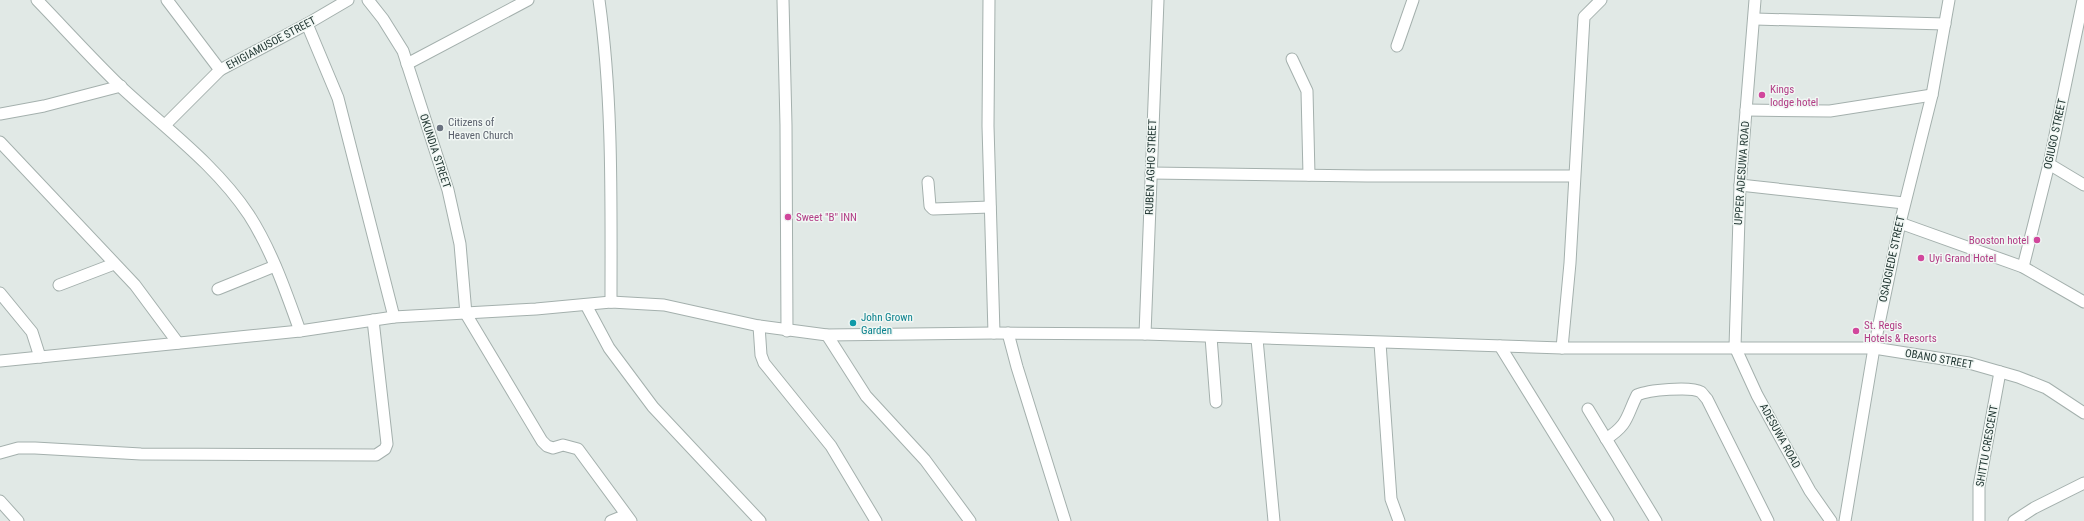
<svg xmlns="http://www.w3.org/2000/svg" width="2084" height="521" font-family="'Roboto Condensed',sans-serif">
	<rect width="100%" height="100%" fill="#e1e9e6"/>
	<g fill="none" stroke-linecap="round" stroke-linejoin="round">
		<g stroke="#a4b0ad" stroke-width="13">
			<g id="minor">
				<path d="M37,0C65,29 92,59 121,87C165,128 216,165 249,215C272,251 286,292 300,331"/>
				<path d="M167,0L220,70"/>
				<path d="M368,0L383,19L403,51L448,190L460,244L466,314L542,441L547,446L553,448L563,445L578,449L631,521"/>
				<path d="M599,0C613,100 611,201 611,302"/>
				<path d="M783,0L786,125L787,331"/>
				<path d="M989,0L988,126L994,333"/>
				<path d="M1755,0L1740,185L1735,347L1757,395L1784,444L1810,491L1831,521"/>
				<path d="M1755,19L1945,24"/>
				<path d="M307,24L338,98L394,317"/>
				<path d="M1397,46L1413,0"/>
				<path d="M1292,59L1307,91L1309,175"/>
				<path d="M407,64L528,0"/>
				<path d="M1746,110L1830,111L1932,95"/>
				<path d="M0,114L44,106L121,86"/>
				<path d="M165,125L220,70L307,24L348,0"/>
				<path d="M0,142L135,285L178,343"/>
				<path d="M2049,164L2084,185"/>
				<path d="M1151,173L1367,176H1574"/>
				<path d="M928,182L930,206L933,209L990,207"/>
				<path d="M1740,185L1904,203"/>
				<path d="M1900,223L2023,267L2084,302"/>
				<path d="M2023,267L2049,164L2083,0"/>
				<path d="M59,285L114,264"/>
				<path d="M218,289L275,266"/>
				<path d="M0,293L32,332L40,357"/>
				<path d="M586,305L609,348L653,407L760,521"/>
				<path d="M759,326L761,355L764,363L831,446L876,521"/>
				<path d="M1008,333L1017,367L1065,521"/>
				<path d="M1145,334L1158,0"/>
				<path d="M827,335L866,396L925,460L970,521"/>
				<path d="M1211,337L1216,402"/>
				<path d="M1257,339L1274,521"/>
				<path d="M1380,343L1391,499L1399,521"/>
				<path d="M1500,346L1608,521"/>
				<path d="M1562,348L1570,263L1584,17L1601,0"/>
				<path d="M0,361L300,331L394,317L536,309L611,302L664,305L759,326L827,335L994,333L1145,334L1562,348H1874L1969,363L2018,377L2046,388L2084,413"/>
				<path d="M1588,409L1656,521"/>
				<path d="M1606,439C1629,424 1626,417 1637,395C1648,390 1691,386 1701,392C1703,394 1705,397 1707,399L1768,521"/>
				<path d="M0,453L18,448H35L141,454L376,455L385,449L387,444L373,320"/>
				<path d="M0,501L18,521"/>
				<path d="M611,521L626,515"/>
				<path d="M1845,521L1874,348L1900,223L1932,95L1949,0"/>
				<path d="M1979,521V486L2000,372"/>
				<path d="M2014,521L2034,508L2084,483"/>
			</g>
		</g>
		<use href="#minor" stroke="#fff" stroke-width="11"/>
	</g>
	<g fill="#d1479c" stroke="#f1f7f4" stroke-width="1.5">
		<circle cx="1762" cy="95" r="4"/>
		<circle cx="788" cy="217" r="4"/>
		<circle cx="2037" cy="240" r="4"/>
		<circle cx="1921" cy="258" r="4"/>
		<circle cx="1856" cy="331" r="4"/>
	</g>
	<circle fill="#6b7280" stroke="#f1f7f4" stroke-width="1.5" cx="440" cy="128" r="4"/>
	<circle fill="#0f9aa8" stroke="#f1f7f4" stroke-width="1.5" cx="853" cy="323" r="4"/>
	<g text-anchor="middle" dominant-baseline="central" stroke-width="3" stroke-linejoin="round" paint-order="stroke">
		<g font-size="11" fill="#233834" stroke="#f1f7f4">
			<text transform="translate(271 43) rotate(-28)">EHIGIAMUSOE STREET</text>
			<text transform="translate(2055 134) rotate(-78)">OGIUGO STREET</text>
			<text transform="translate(435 151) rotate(72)">OKUNDIA STREET</text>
			<text transform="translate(1151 167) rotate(-88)">RUBEN AGHO STREET</text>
			<text transform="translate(1742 173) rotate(-86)">UPPER ADESUWA ROAD</text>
			<text transform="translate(1892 259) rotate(-78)">OSADGIEDE STREET</text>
			<text transform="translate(1939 359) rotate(10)">OBANO STREET</text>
			<text transform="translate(1780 436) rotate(61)">ADESUWA ROAD</text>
			<text transform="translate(1987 446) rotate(-80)">SHITTU CRESCENT</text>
		</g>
		<g font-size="11" fill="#b23c85" stroke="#f1f7f4" text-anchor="start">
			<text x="1770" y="89">Kings<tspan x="1770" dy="13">lodge hotel</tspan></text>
			<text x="796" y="217">Sweet "B" INN</text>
			<text x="2029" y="240" text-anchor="end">Booston hotel</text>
			<text x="1929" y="258">Uyi Grand Hotel</text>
			<text x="1864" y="325">St. Regis<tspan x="1864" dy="13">Hotels &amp; Resorts</tspan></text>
		</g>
		<g font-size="11" fill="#5b616d" stroke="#f1f7f4" text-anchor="start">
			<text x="448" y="122">Citizens of<tspan x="448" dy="13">Heaven Church</tspan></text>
		</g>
		<g font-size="11" fill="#0d838f" stroke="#f1f7f4" text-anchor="start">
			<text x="861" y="317">John Grown<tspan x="861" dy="13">Garden</tspan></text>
		</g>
	</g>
</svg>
